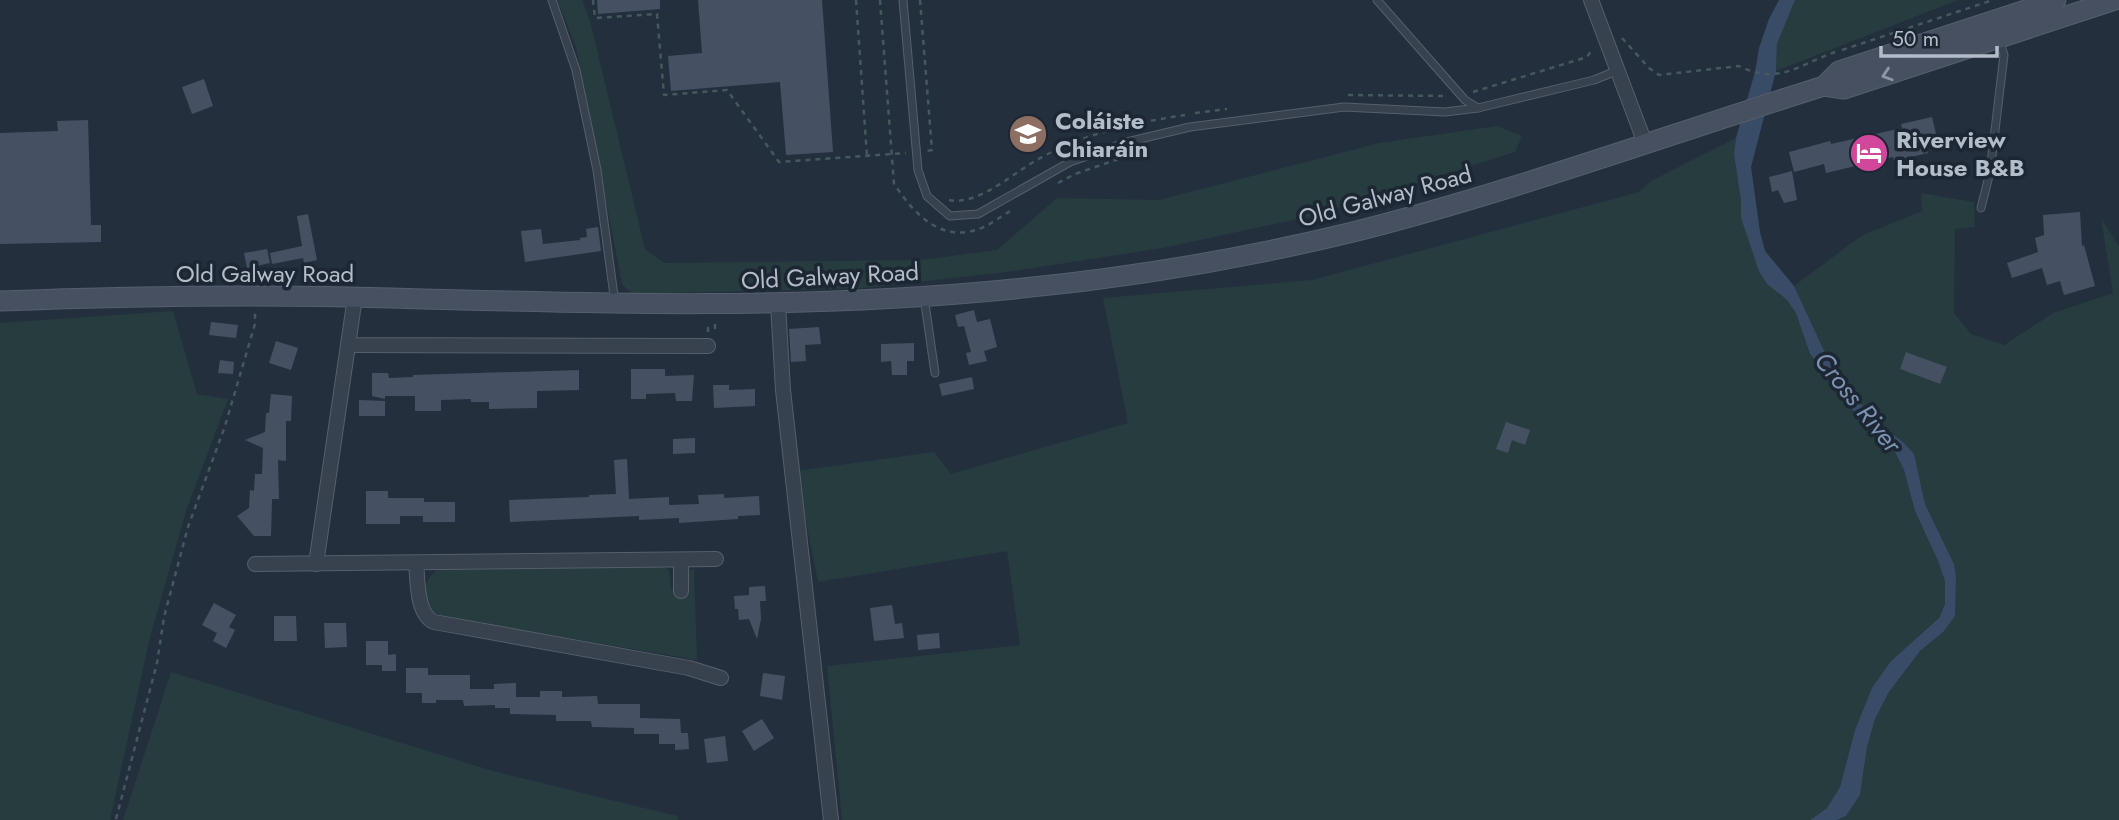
<svg xmlns="http://www.w3.org/2000/svg" width="2119" height="820" font-family="Jost,sans-serif">
	<rect width="100%" height="100%" fill="#242f3e"/>
	<g fill="#263c3f" fill-rule="evenodd">
		<path d="M557,0H582L590,21L645,249L664,263L921,260L997,250L1057,198L1159,200L1379,143L1497,126L1522,136L1515,152L1312,216L1168,247L1015,271L864,288L632,294L622,284L576,47Z"/>
		<path d="M1795,0H1958L1776,71L1777,44Z"/>
		<path d="M1736,138L1734,154L1741,201V218L1776,292L1787,300L1796,313L1810,354L1826,377L1864,425L1895,452L1904,470L1915,511L1938,561L1945,581V604L1939,618L1891,661L1855,730L1840,787L1827,808L1810,820H842L827,666L1020,645L1007,551L818,582L796,471L934,452L951,474L1128,423L1103,298L1312,280L1639,192L1651,181Z"/>
		<path d="M1921,193L1974,202L1975,227L1955,229L1954,313L1971,334L2004,345L2053,313L2113,293L2101,218L2119,246V820H1837L1846,816L1860,795L1867,747L1875,719L1889,692L1920,651L1943,632L1956,576L1954,564L1925,504L1917,469L1892,433L1875,421L1833,370L1794,286L1861,236L1922,211ZM1907,352L1946,367L1940,384L1900,369Z"/>
		<path d="M173,311L197,394L228,399L186,511L150,637L110,820H0V323Z"/>
		<path d="M662,564L669,570L671,589L685,590L688,570L694,569L697,660L445,617L431,611C423,589 422,581 442,566Z"/>
		<path d="M171,672L493,771L677,816L678,820H123Z"/>
	</g>
	<path fill="#394c67" d="M1779,0H1795L1777,44L1776,71L1751,167L1760,232L1765,251L1794,286L1833,370L1875,421L1903,442L1914,454L1925,504L1954,564L1956,576L1955,616L1943,632L1920,651L1889,692L1875,719L1867,747L1860,795L1846,816L1837,820H1810L1827,808L1840,787L1855,730L1872,688L1891,661L1939,618L1945,604V581L1938,561L1915,511L1904,470L1895,452L1864,425L1810,354L1796,313L1787,300L1767,284L1759,271L1741,218V201L1734,154L1736,138L1755,72L1759,48L1769,19Z"/>
	<g fill="#455162">
		<path d="M597,0H660V9L598,14Z"/>
		<path d="M698,0H822L833,152L786,155L780,82L671,91L668,56L702,53Z"/>
		<path d="M204,79L213,106L192,114L182,87Z"/>
		<path d="M1932,117L1937,138L1925,140L1928,153L1894,161L1893,157L1826,173L1824,164L1794,172L1789,152L1830,141L1831,144L1902,128L1901,124Z"/>
		<path d="M88,120L91,225H101V242L0,244V133L58,131L57,121Z"/>
		<path d="M1792,171L1797,200L1784,203L1778,190L1772,192L1769,177Z"/>
		<path d="M2080,212L2082,246L2084,245L2095,286L2064,295L2060,281L2047,285L2042,268L2012,278L2007,263L2038,252L2035,238L2044,235L2043,215Z"/>
		<path d="M308,214L317,260L304,263L303,258L272,264L270,253L302,246L297,216Z"/>
		<path d="M598,227L601,251L525,262L521,231L541,229L543,244L580,240V238L587,237L586,229Z"/>
		<path d="M267,249L270,263L247,268L244,253Z"/>
		<path d="M974,310L977,322L990,319L997,347L984,351L987,361L969,365L966,353L971,352L964,326L958,327L955,315Z"/>
		<path d="M211,322L238,325L236,338L209,335Z"/>
		<path d="M819,327L821,344L805,345L806,361L791,362L789,329Z"/>
		<path d="M276,341L298,348L291,370L269,363Z"/>
		<path d="M914,343V361H907V375H892L891,361L881,362V344Z"/>
		<path d="M1906,352L1947,367L1940,384L1900,369Z"/>
		<path d="M220,360L234,362L233,374L218,373Z"/>
		<path d="M631,369H665V376L694,375L692,401H676L675,393L646,394V399H631Z"/>
		<path d="M579,370V390L537,391V408L489,409V402H471V399L441,400V411H415V396H385V399L372,396V373H388L389,378L413,377V375Z"/>
		<path d="M972,377L974,389L942,396L939,384Z"/>
		<path d="M713,385H729V390L755,389V406L714,408Z"/>
		<path d="M271,394L292,396L291,421H286V461L278,460L279,499H272L271,536H254L237,516L249,508L250,490L254,491L255,474H262L263,448L245,440L265,432L266,413H269Z"/>
		<path d="M359,400L385,401V416H359Z"/>
		<path d="M1506,422L1530,430L1525,445L1512,440L1508,453L1496,449Z"/>
		<path d="M695,438V453L673,454V439Z"/>
		<path d="M627,459L629,499L669,497V505L699,504L698,495L724,494V498L759,496L760,515L738,516V519L679,523V518L639,520V516L510,522L509,500L589,497V495L616,494L614,460Z"/>
		<path d="M366,491H388V498H424V502H455V522H423V516H400V524H366Z"/>
		<path d="M765,586L766,601H760L761,619L757,639L749,619L739,620L738,609H735L734,596L749,595V587Z"/>
		<path d="M214,603L236,615L229,627L235,630L226,648L213,641L217,633L202,625Z"/>
		<path d="M892,605L895,624L902,623L904,638L874,641L870,608Z"/>
		<path d="M274,616H296L297,641H274Z"/>
		<path d="M324,623H346L347,647L325,648Z"/>
		<path d="M939,633L940,648L918,650L917,635Z"/>
		<path d="M366,641H388V655L396,654V671H382V665H366Z"/>
		<path d="M406,668H428V675H470V689H494V684L516,683V697H540V691H562V697L597,696L598,704H640V718L680,719L681,733H688L689,749L675,750V744H659V734H634V728L592,727L591,721H556V715L510,714V708H495V705L464,706L463,700H436V703H422V693H406Z"/>
		<path d="M763,673L785,676L782,700L760,696Z"/>
		<path d="M762,719L774,738L754,751L742,731Z"/>
		<path d="M725,736L728,761L707,763L704,739Z"/>
	</g>
	<g fill="none" stroke-linecap="round" stroke-linejoin="round">
		<g stroke="#565f6c" stroke-width="9">
			<g id="lane">
				<path d="M552,0L576,70L597,170L615,303"/>
				<path d="M903,0L918,170L927,196L950,216L978,214L1070,162L1127,142L1190,127L1344,107L1445,112L1478,108L1594,80L1616,71"/>
				<path d="M1377,0L1465,100L1478,108"/>
				<path d="M1981,208L1990,172L2004,55L1999,39"/>
				<path d="M924,297L935,373"/>
			</g>
		</g>
		<g stroke="#565f6c" stroke-width="16">
			<g id="street">
				<path d="M1591,0L1645,143"/>
				<path d="M355,297L348,345L708,346"/>
				<path d="M778,304L783,390L831,820"/>
				<path d="M416,563C418,580 416,614 434,622L689,668L721,678"/>
				<path d="M255,564L716,559"/>
				<path d="M316,564L348,345"/>
				<path d="M681,591V560"/>
			</g>
		</g>
		<g stroke="#565f6c" stroke-width="21">
			<g id="secondary">
				<path d="M1824,86L1839,71L2056,0"/>
				<path d="M0,301C130,296 261,294 391,298C599,304 806,310 1014,289C1127,278 1242,259 1353,232C1512,192 1667,135 1824,86L1844,89L2115,0"/>
			</g>
		</g>
		<g stroke="#44595c" stroke-width="2.5" stroke-dasharray="5 5" stroke-linecap="butt">
			<path d="M593,0L595,18L657,14L664,95L727,90L779,162L906,153"/>
			<path d="M856,0L867,156"/>
			<path d="M880,0L894,184C916,216 943,246 986,226C994,222 1002,216 1010,211"/>
			<path d="M920,0L932,150L927,151"/>
			<path d="M1622,38L1649,68L1659,75L1739,66C1779,86 1800,64 1835,52"/>
			<path d="M1842,50L1993,0"/>
			<path d="M1473,92L1587,57L1593,48"/>
			<path d="M1348,95L1446,96"/>
			<path d="M1195,113L1227,109"/>
			<path d="M1058,183L1075,174L1133,154"/>
			<path d="M949,200C977,206 1011,175 1035,161C1081,134 1133,123 1185,115"/>
			<path d="M708,332V328H715V322"/>
			<path d="M116,819L157,663L164,617L188,527L225,426L255,324V311"/>
		</g>
		<use href="#lane" stroke="#38414e" stroke-width="7"/>
		<use href="#street" stroke="#38414e" stroke-width="14"/>
		<use href="#secondary" stroke="#465061" stroke-width="19"/>
	</g>
	<defs><path id="oneway-chevron" d="M-2-3.5L2.5 0L-2 3.5" fill="none" stroke-width="1.6" stroke-linecap="round" stroke-linejoin="round" transform="scale(1.75)"/></defs>
	<use stroke="#8e96a5" href="#oneway-chevron" transform="translate(1887 75) rotate(162)"/>
	<defs>
		<g id="school-disc" transform="scale(2.0125)"><circle r="9.5" fill="#8d6e63" stroke="#1d2633"/><path d="M0-5L7-2L0 1L-7-2ZM-4 1L0 2.5L4 1V4Q0 6-4 4Z" fill="#fff"/></g>
		<g id="hotel-disc" transform="scale(2.0125)"><circle r="9.5" fill="#d1479c" stroke="#1d2633"/><path d="M-6-4.5h1.5V1H6V5H4.5V3h-9V5H-6ZM-4 0a1.8 1.8 0 1 1 3.6 0ZM.5 0V-2.5h3Q6-2.5 6 0Z" fill="#fff"/></g>
	</defs>
	<g fill-rule="evenodd">
		<use href="#school-disc" x="1028" y="134"/>
		<use href="#hotel-disc" x="1869" y="153"/>
	</g>
	<g text-anchor="middle" dominant-baseline="central" stroke-width="7" stroke-linejoin="round" paint-order="stroke">
		<g font-size="24" font-weight="bold" fill="#b4bcc9" stroke="#1d2633" text-anchor="start">
			<text x="1055" y="120">Coláiste<tspan x="1055" dy="28">Chiaráin</tspan></text>
			<text x="1896" y="139">Riverview<tspan x="1896" dy="28">House B&amp;B</tspan></text>
		</g>
		<g font-size="24" fill="#b4bcc9" stroke="#1d2633">
			<text transform="translate(1385 196) rotate(-15)">Old Galway Road</text>
			<text x="265" y="273">Old Galway Road</text>
			<text transform="translate(830 276) rotate(-3)">Old Galway Road</text>
		</g>
		<g font-size="26" font-style="italic" fill="#7c92b1" stroke="#1d2633">
			<text transform="translate(1858 402) rotate(51)">Cross River</text>
		</g>
	</g>
	<path d="M1881 46v10h116v-10" fill="none" stroke="#b4bcc9" stroke-width="3.5"/>
	<text x="1892" y="46" font-size="21" fill="#b4bcc9" stroke="#1d2633" stroke-width="5" paint-order="stroke">50 m</text>
</svg>
